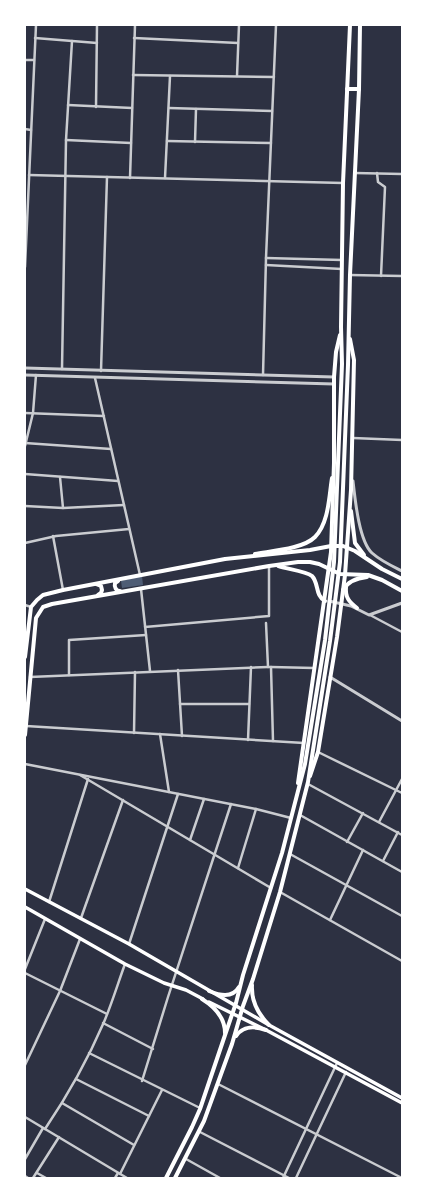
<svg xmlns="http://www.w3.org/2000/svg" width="427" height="1203" font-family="'Fira Sans',sans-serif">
	<rect width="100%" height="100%" fill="#2d3142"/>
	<path fill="#4f5d75" d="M142,576L143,585L122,588L121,581Z"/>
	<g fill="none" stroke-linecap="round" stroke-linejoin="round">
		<g stroke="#caccd0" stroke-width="2.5">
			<path d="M35,38L97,43"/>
			<path d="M134,38L238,43"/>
			<path d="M25,60H34"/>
			<path d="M133,75L274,77"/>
			<path d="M237,76L239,25"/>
			<path d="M68,105L132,108"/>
			<path d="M96,107L97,25"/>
			<path d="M169,108L272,111"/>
			<path d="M25,129L31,130"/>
			<path d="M66,140L131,143"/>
			<path d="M167,141L271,143"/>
			<path d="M195,142L196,109"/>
			<path d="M355,173L402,174"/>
			<path d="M377,173L378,182L385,187L381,276"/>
			<path d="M29,175L343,183"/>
			<path d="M130,178L135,25"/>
			<path d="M165,178L170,76"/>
			<path d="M266,258L342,260"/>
			<path d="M266,265L342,269"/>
			<path d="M25,267L36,25"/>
			<path d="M350,275L402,276"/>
			<path d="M62,369L66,140L72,41"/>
			<path d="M101,371L107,177"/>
			<path d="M263,375L266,258L276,25"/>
			<path d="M95,378L140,575"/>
			<path d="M25,413L104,416"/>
			<path d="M353,438L402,440"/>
			<path d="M25,443L111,449"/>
			<path d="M25,446L33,413L36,375"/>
			<path d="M25,474L118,481"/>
			<path d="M60,477L63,508"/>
			<path d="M25,506L63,508L124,505"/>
			<path d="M53,536L63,590"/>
			<path d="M25,543L56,536L129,529"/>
			<path d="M141,589L150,671"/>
			<path d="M25,605L31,607"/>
			<path d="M370,615L402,632"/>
			<path d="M266,623L268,667H271L273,741"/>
			<path d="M145,627L269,616V566"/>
			<path d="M271,667L314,668"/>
			<path d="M178,670L182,736"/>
			<path d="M69,675V640L146,635"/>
			<path d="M30,677L268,667"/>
			<path d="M180,704H249"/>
			<path d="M26,726L304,743"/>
			<path d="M134,733L135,672"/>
			<path d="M160,734L169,792"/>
			<path d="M248,740L251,667"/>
			<path d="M318,752L402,793"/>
			<path d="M25,764L256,809L291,818"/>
			<path d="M80,775L271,888"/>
			<path d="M308,784L402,835"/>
			<path d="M300,815L402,872"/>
			<path d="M379,822L402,779"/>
			<path d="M190,840L204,799"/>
			<path d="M347,842L363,813"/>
			<path d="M290,854L402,916"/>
			<path d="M383,861L398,832"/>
			<path d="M238,868L256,809"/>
			<path d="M280,892L402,961"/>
			<path d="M49,902L88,779"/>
			<path d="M81,918L123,800"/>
			<path d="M330,920L363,850"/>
			<path d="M129,944L178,794"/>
			<path d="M25,969L45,919"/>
			<path d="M25,973L107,1014"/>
			<path d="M103,1023L153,1049"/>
			<path d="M89,1053L200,1108"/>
			<path d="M25,1065L60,991L80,939"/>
			<path d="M76,1079L149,1116"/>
			<path d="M142,1081L168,997L231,804"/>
			<path d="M218,1084L402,1178"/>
			<path d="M62,1103L134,1145"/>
			<path d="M25,1117L127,1178"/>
			<path d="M45,1129C68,1095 88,1059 104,1022C112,1003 118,983 125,964"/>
			<path d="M200,1132L289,1178"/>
			<path d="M25,1159L43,1128"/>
			<path d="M186,1159L220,1178"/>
			<path d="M37,1173L46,1178"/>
			<path d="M120,1174L162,1090"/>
			<path d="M25,1176L28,1178"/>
			<path d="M33,1178L59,1137"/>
			<path d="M115,1178L118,1173"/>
			<path d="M283,1178L337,1063"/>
			<path d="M296,1178L346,1072"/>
		</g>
		<g stroke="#caccd0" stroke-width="3">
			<path d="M25,368L334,377"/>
			<path d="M25,375L334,384"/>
			<path d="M353,481C355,499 359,541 372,553C381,561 392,566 402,571"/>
			<path d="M329,601L351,606L369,615L402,603"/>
			<path d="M330,677L402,721"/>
		</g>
		<g stroke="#fff" stroke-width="3.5">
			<path d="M25,889L129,944L269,1025L402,1098"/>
			<path d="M25,907L125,964L164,983L186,990L203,999"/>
			<path d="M209,1002L266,1030L402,1103"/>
		</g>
		<g stroke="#fff" stroke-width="4">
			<path d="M351,511L355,543L364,555"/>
			<path d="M255,554C271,551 303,549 315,537C329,523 329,496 332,478"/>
			<path d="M278,566C286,569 306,571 312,576C319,583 315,596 325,601"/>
			<path d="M118,581L115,583C114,587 116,591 120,591"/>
			<path d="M96,584L101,586L102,590L101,593L98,595"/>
			<path d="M346,587C345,597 349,602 357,608"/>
			<path d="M343,590C348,581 357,578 367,577"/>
			<path d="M25,657L31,607L37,600L43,595L63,590L225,559L310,550L331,546H343L355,551L382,569L402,579"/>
			<path d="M25,735L36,618L43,607L52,604L269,566L298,562H310L319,564L340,574L368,575L382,580L402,591"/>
		</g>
		<g stroke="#fff" stroke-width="4">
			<path d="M347,89H359"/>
			<path d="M310,776L318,752L337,637L345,575L351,490L354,360L350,339"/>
			<path d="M298,783L331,552L334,463V377L336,352L340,335"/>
			<path d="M252,985C251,1002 258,1014 269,1025"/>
			<path d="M209,991C219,995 232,999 239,987"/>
			<path d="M202,999C215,1007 225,1017 225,1033"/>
			<path d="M236,1036C243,1026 255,1026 266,1030"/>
			<path d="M166,1178L192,1127L200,1109L223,1041L236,1003L243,975L282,853L305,764L325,640L334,562L342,364L341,327L343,183L350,25"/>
			<path d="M175,1178L204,1121L232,1044L243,1006L253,979L280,892L308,782L330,641L340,562L348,365L350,275L359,89L360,25"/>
		</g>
	</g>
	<rect width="427" height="1203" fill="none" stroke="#ffffff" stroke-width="52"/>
</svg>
